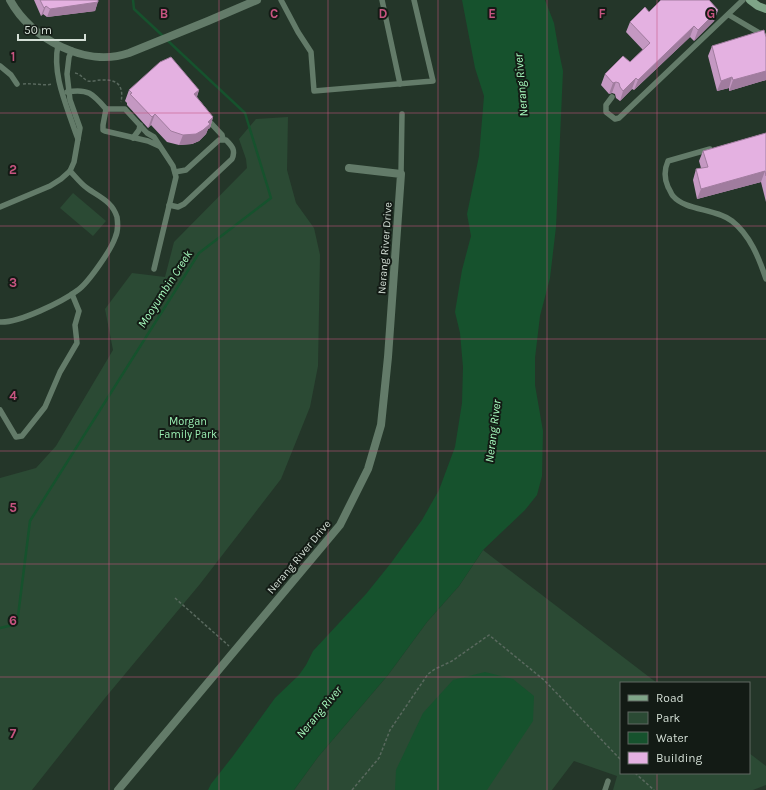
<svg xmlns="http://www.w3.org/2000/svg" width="766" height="790" font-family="Karla,sans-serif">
	<rect width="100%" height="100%" fill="#243629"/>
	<g fill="#2b4a34">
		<path d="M288,117L287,170L296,203L314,228L320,255L318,366L310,407L281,479L200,584L105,698L32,790H0V478L36,468L56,446L113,350L105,309L132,273L165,277L174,242L247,168L246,159L239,139L256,119Z"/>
		<path d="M73,193L106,221L93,236L60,208Z"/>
		<path d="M483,550L657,683H621V773H749V753L766,766V785L753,790H613L617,776L574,761L552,790H294L318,757L388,675L427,622L459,586Z"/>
	</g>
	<g fill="#16522d">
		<path d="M462,0H545L554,23L559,52L563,71L556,227L550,278L540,316L535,358V385L543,431L542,476L537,495L525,510L483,550L459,586L427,622L388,675L318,757L294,790H208L211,784L233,756L275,698L299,675L306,665L313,651L366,594L391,563L422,520L439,490L455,447L462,403L463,367L460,333L455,312L462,270L471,236L467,214L479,156L484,96L475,68Z"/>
		<path d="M485,672L513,679L534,696L533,721L487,790H395L396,770L423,713L453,680Z"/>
	</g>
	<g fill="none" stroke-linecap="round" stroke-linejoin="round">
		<g stroke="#16522d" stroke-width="2.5">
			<path d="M133,0L134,9L163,36"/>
			<path d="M0,628L17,624L30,521L199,253L271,198L245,113L167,40"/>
		</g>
		<g stroke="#59695e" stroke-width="1.5" stroke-dasharray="3 2" stroke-linecap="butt">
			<path d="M75,73C81,74 83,79 88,81C92,82 97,80 101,80C118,79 124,86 121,102"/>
			<path d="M23,84C33,83 44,86 53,84"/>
			<path d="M175,598L229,646"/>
			<path d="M635,773L654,790"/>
			<path d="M352,790L379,758L390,730L428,674L435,669L452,661L489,635L544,680L621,760"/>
		</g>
		<g stroke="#637b69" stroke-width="5.5">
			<path d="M281,0L298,32L311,52L314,91L433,81L414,0"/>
			<path d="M382,0L400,84"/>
			<path d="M729,15L766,37"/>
			<path d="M58,45C52,74 66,104 75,131L78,139"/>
			<path d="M0,66L11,75L17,84"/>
			<path d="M67,92C88,88 93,94 106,109"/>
			<path d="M612,97L606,105V112L615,119L619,118L743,0"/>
			<path d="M106,109H125L147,133L154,137L173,166L176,177L154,269"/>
			<path d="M106,109L103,125V130L105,131L148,141L159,146"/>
			<path d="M207,119L222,135L223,139"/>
			<path d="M133,138L139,130L140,125"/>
			<path d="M710,149L668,161C664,170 664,178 668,187C670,190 671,194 673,196C686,211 715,208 732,221C750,235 759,258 766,279"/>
			<path d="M401,174L402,114"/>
			<path d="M169,205L178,207L184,204L232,159C236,150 232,146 226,140H219L186,170L175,172"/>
			<path d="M0,207L50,186L61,179L70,171L74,162L80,128L70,100L67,74L69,57L72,50"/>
			<path d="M0,322C19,323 62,302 78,290C88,283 111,250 115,238C118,232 118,224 117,217C112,201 99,197 87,188C81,184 75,176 70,171"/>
			<path d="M0,410L16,437L22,436L45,407L60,372L77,343L75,325L79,311L72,294"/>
			<path d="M605,790L608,781"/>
		</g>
		<g stroke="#637b69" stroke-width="8">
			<path d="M10,0C31,39 86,68 129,53L208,21L257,0"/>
			<path d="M118,790L340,525L368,469L381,425L388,357L401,174L349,168"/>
		</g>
		<path stroke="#7fa588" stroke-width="8" d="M750,0L758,6L766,9"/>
	</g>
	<g fill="#c498c2">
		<path d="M34,0H98L95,11L47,17L43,14L41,16Z"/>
		<path d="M718,10L714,21L694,41L690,37L634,90L632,89L620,101L616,98L615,94L612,93L609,94L601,85L605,74L630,62L643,50L626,32L630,22L649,12Z"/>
		<path d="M766,37V80L729,91V88L717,91L708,56L712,46Z"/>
		<path d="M129,90H199L197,97L213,117L210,128L208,129L206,134L199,141L192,144L179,145L167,142L151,125L148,128L127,105V103L125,101Z"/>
		<path d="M766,133V202L761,182L697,199L693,180L696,169L701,168L699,161L703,151Z"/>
	</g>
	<g fill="#a07c9e">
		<path d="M98,2L95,11L47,17L50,9Z"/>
		<path d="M46,6L43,14L41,16L44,8Z"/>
		<path d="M718,10L714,21L694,41L698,30Z"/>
		<path d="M694,26L690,37L634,90L638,80Z"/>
		<path d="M766,71V80L729,91L733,80Z"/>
		<path d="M732,77L729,88L717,91L721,81Z"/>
		<path d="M636,78L632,89L620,101L623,91Z"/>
		<path d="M616,82L612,93L609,94L613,83Z"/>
		<path d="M199,90L195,100L194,94Z"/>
		<path d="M155,114L151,125L148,128L152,117Z"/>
		<path d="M213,117L210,128L208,129L206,134L199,141L192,144L179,145L183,135L208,122Z"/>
		<path d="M765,171L761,182L697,199L701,189Z"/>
	</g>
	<g fill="#e4b1e1" stroke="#a07c9e">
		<path d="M40,0H98V2L50,9L46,6L44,8Z"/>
		<path d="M661,0H709L718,10L698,30L694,26L638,80L636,78L623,91L620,87L619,83L616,82L613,83L605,74L623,56L630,62L650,43L630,22L645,7L649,12Z"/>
		<path d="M764,30L766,37V71L733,80L732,77L721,81L712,46Z"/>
		<path d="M171,57L199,90L194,94L213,117L208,122L210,124L203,130L196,134L183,135L171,131L155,114L152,117L130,94L132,93L129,90L160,62Z"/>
		<path d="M766,133V176L765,171L701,189L696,169L708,167L703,151Z"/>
	</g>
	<path fill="none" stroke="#c75480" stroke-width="1" stroke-opacity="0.55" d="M109,0V790M219,0V790M328,0V790M438,0V790M547,0V790M657,0V683M0,113H766M0,226H766M0,339H766M0,451H766M0,564H766M0,677H766M657,773V790"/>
	<g text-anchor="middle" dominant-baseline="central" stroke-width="4" stroke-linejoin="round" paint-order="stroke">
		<g font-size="11" fill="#d4dfd6" stroke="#131b15">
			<text transform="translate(385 248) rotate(-86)">Nerang River Drive</text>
			<text transform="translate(299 557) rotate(-50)">Nerang River Drive</text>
		</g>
		<g font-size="11" fill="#9aeeb2" stroke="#131b15">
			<text x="188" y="421">Morgan<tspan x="188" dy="13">Family Park</tspan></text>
		</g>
		<g font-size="12" font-style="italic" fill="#a6fabd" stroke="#131b15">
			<text transform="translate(521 85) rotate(-95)">Nerang River</text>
			<text transform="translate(165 289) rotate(-57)">Mooyumbin Creek</text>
			<text transform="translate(493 431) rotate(-83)">Nerang River</text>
			<text transform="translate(319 712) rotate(-50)">Nerang River</text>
		</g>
	</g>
	<g font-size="13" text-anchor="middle" font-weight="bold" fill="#c75480" stroke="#131b15" stroke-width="4" stroke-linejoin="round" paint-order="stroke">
		<text x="164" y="18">B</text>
		<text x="274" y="18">C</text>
		<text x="383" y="18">D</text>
		<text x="492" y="18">E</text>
		<text x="602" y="18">F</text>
		<text x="711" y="18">G</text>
		<text x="13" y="61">1</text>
		<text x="13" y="174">2</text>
		<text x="13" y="287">3</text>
		<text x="13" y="400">4</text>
		<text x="13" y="512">5</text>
		<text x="13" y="625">6</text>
		<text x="13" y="738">7</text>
	</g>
	<rect x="620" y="682" width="130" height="92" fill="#131b15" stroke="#606962"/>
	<rect x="628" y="695" width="20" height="6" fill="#7fa588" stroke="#606962"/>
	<text x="656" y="702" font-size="12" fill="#d4dfd6">Road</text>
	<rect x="628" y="712" width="20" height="12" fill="#2b4a34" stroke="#606962"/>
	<text x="656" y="722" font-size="12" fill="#d4dfd6">Park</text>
	<rect x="628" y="732" width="20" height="12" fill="#16522d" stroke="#606962"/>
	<text x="656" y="742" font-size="12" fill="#d4dfd6">Water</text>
	<rect x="628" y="752" width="20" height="12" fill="#e4b1e1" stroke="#606962"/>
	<text x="656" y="762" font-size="12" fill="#d4dfd6">Building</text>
	<path d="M18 34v6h67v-6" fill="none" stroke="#d4dfd6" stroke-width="2"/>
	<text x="24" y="34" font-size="12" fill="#d4dfd6" stroke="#131b15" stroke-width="3" paint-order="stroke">50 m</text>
</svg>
